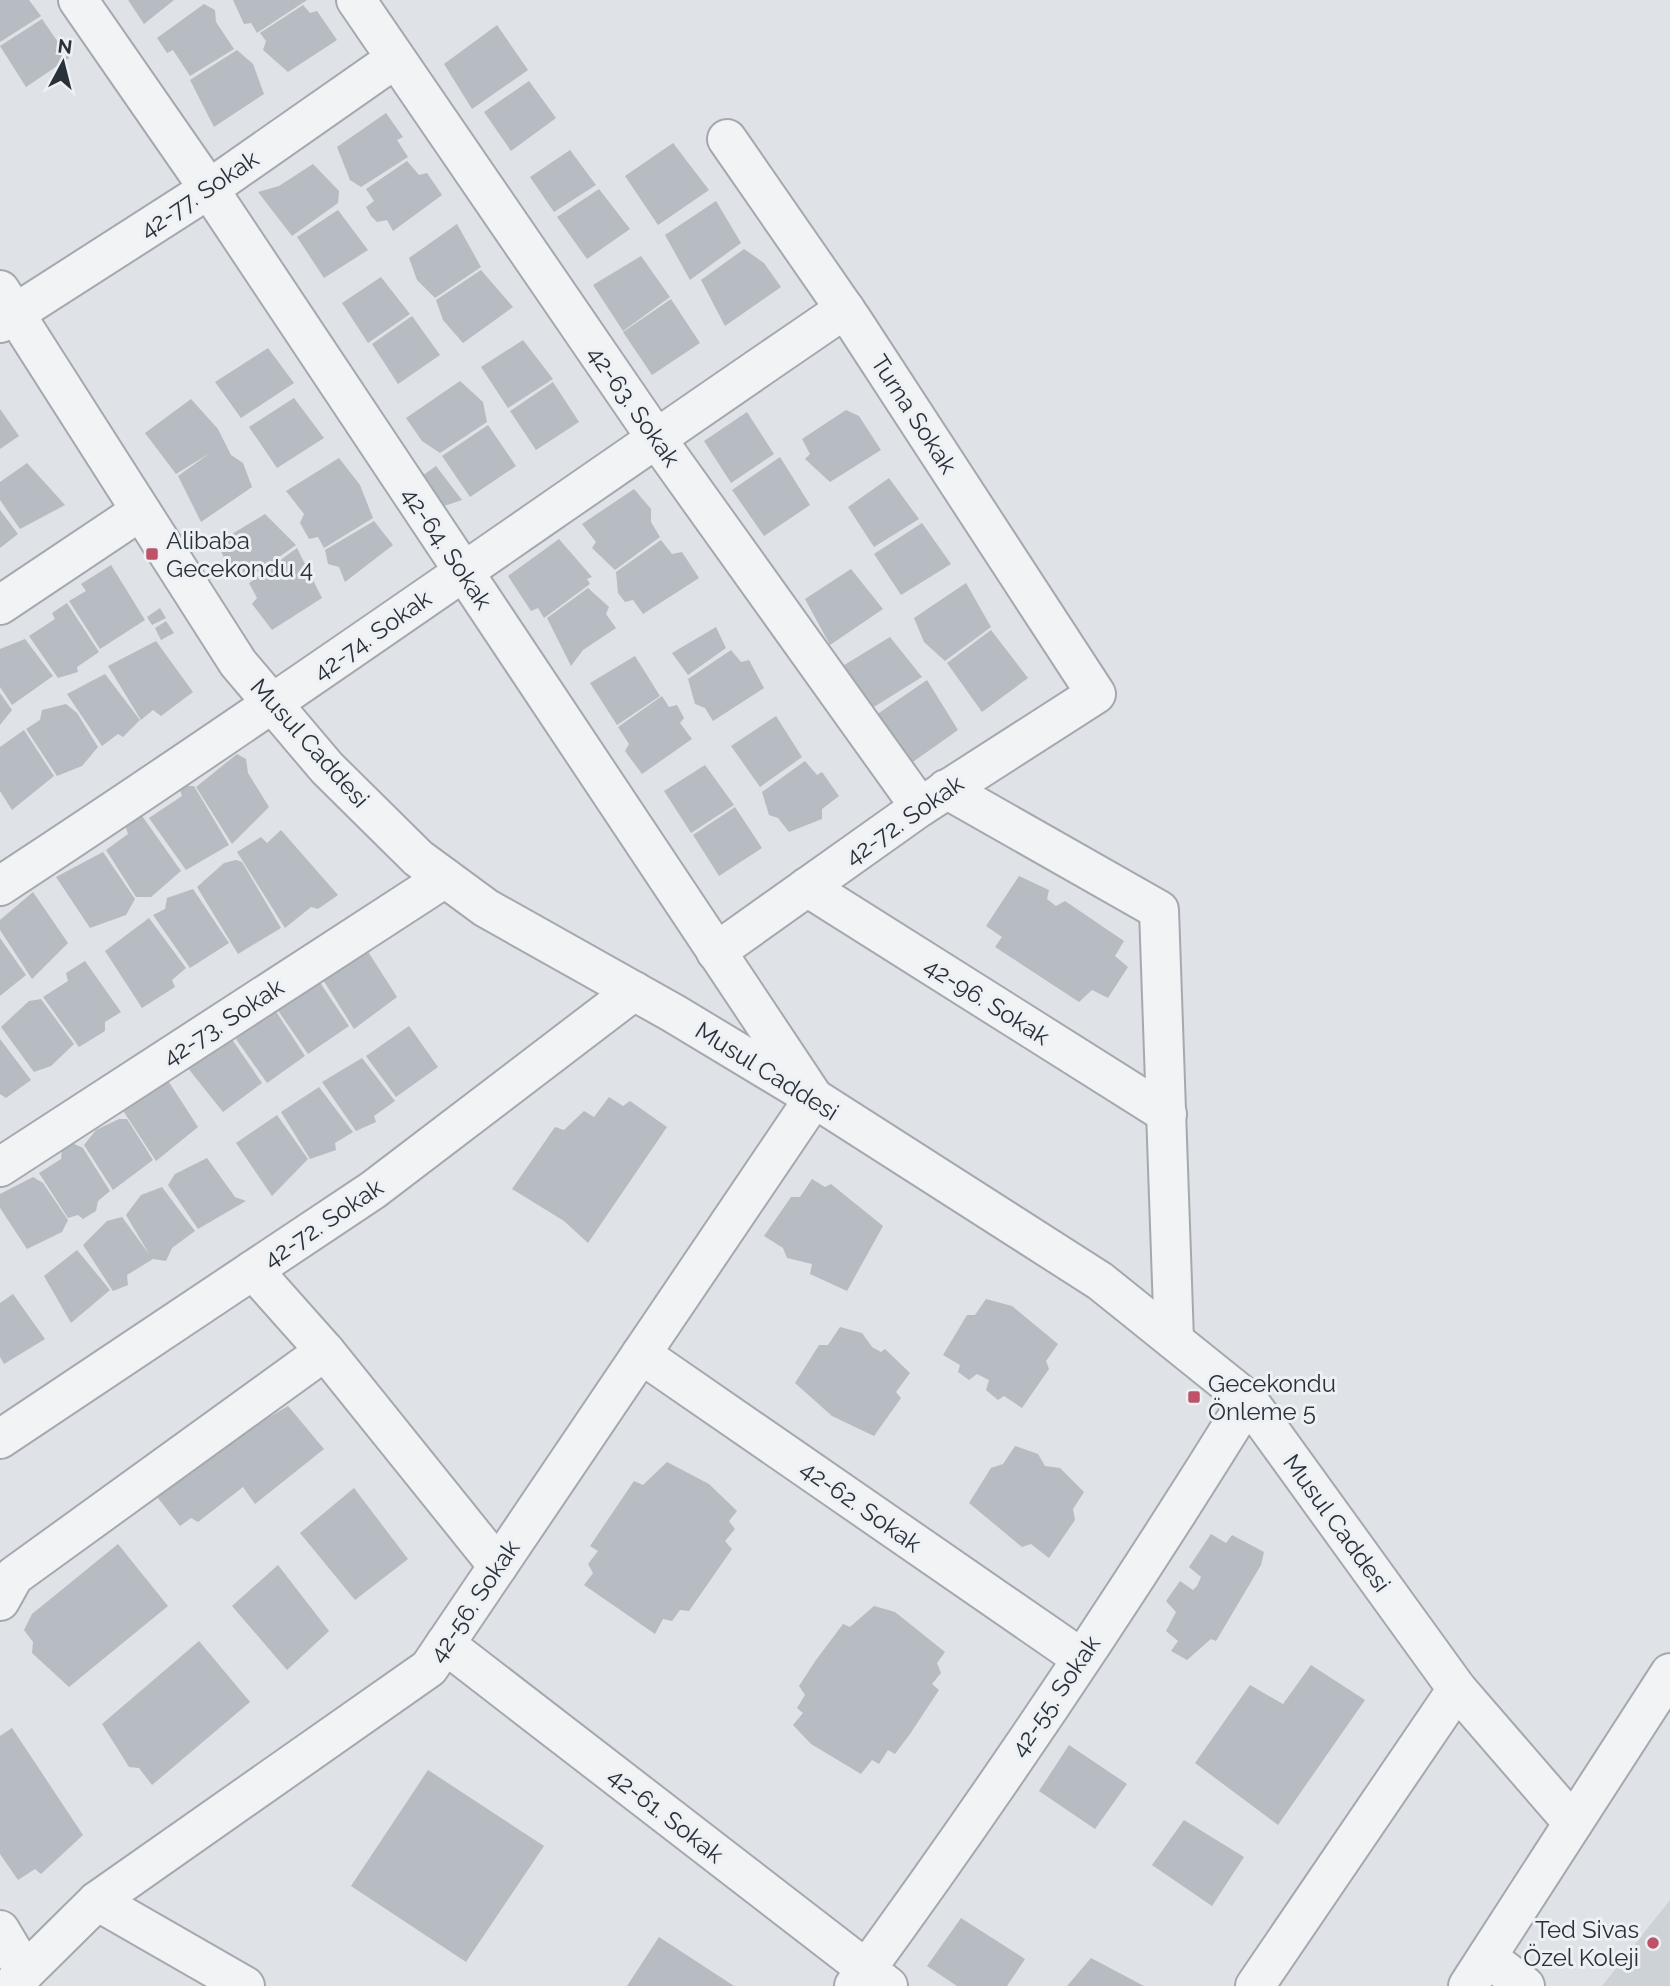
<svg xmlns="http://www.w3.org/2000/svg" width="1670" height="1986" font-family="Raleway,sans-serif">
	<rect width="100%" height="100%" fill="#dfe2e6"/>
	<path fill="#cdd2d7" d="M1670,1900V1986H1602Z"/>
	<g fill="#b7bcc2">
		<path d="M0,0H29L41,16L0,42Z"/>
		<path d="M128,0H174L144,24Z"/>
		<path d="M233,0H307L257,33L251,23L244,24Z"/>
		<path d="M204,4L215,10L216,22L234,49L190,76L173,50L167,53L157,38Z"/>
		<path d="M303,5L310,13L317,11L337,40L288,72L263,50L266,41L260,33Z"/>
		<path d="M42,19L69,58L26,87L0,46Z"/>
		<path d="M497,25L528,70L472,109L444,64Z"/>
		<path d="M237,50L253,64L264,94L214,127L190,80Z"/>
		<path d="M529,81L556,118L511,151L484,112Z"/>
		<path d="M386,113L403,137L397,140L408,157L361,187L350,180L337,147Z"/>
		<path d="M673,143L709,190L658,225L625,176Z"/>
		<path d="M570,150L596,185L554,212L530,177Z"/>
		<path d="M407,161L419,175L427,173L442,195L393,231L387,220L377,222L371,216L366,207L374,201L366,189Z"/>
		<path d="M313,164L339,191L338,203L292,236L258,192L279,186Z"/>
		<path d="M599,189L630,229L587,259L557,217Z"/>
		<path d="M716,201L741,243L690,280L665,235Z"/>
		<path d="M338,210L368,250L324,278L297,237Z"/>
		<path d="M457,224L481,267L435,298L417,280L409,258Z"/>
		<path d="M744,249L764,263L781,287L725,326L701,280Z"/>
		<path d="M641,256L670,297L623,331L593,285Z"/>
		<path d="M481,270L513,307L463,343L443,320L436,300Z"/>
		<path d="M381,277L410,314L368,343L342,303Z"/>
		<path d="M671,299L700,343L652,375L623,332Z"/>
		<path d="M412,316L440,355L398,384L372,344Z"/>
		<path d="M523,340L553,379L508,408L481,367Z"/>
		<path d="M268,348L294,383L241,418L215,382Z"/>
		<path d="M460,381L483,402L487,422L440,453L422,441L406,418Z"/>
		<path d="M553,382L579,422L536,450L510,411Z"/>
		<path d="M294,398L324,438L277,468L249,427Z"/>
		<path d="M191,399L218,429L231,455L243,463L252,487L201,522L178,476L210,453L176,474L145,433Z"/>
		<path d="M0,409L19,436L0,449Z"/>
		<path d="M846,410L859,416L881,450L830,482L805,459L810,454L802,439Z"/>
		<path d="M747,412L774,454L731,483L704,441Z"/>
		<path d="M488,425L516,466L470,497L442,456Z"/>
		<path d="M780,457L810,505L764,536L732,490Z"/>
		<path d="M339,458L360,485L373,518L324,548L318,537L309,539L300,523L304,514L286,491Z"/>
		<path d="M27,463L65,505L20,529L0,500V482Z"/>
		<path d="M436,466L462,500L444,506L435,496L422,476Z"/>
		<path d="M889,478L919,519L874,547L848,507Z"/>
		<path d="M634,489L651,509V522L660,537L615,570L592,548L596,542L582,524Z"/>
		<path d="M0,510L18,534L0,548Z"/>
		<path d="M265,514L296,545L246,580L235,565L227,564L217,543Z"/>
		<path d="M374,521L393,545L345,582L339,567L328,564L325,550Z"/>
		<path d="M922,523L951,564L901,595L874,554Z"/>
		<path d="M559,539L592,577L587,579L590,584L544,618L538,608L531,611L508,576Z"/>
		<path d="M661,540L672,554L682,552L699,578L643,614L633,600L625,602L618,593L616,572Z"/>
		<path d="M297,548L322,598L272,630L252,604L257,598L249,583Z"/>
		<path d="M111,565L145,620L100,649L69,601L86,591L81,584Z"/>
		<path d="M851,569L883,609L830,645L805,599Z"/>
		<path d="M966,583L991,627L945,661L924,642L914,618Z"/>
		<path d="M588,588L609,607L606,614L616,628L583,650L571,666L547,618Z"/>
		<path d="M67,603L99,652L77,667L78,672L58,678L29,636L55,619L52,613Z"/>
		<path d="M160,608L166,618L152,625L147,617Z"/>
		<path d="M166,621L174,633L161,640L155,628Z"/>
		<path d="M716,627L726,648L688,675L672,653Z"/>
		<path d="M991,630L1028,678L982,712L947,663Z"/>
		<path d="M890,637L922,677L869,710L841,667Z"/>
		<path d="M25,639L53,676L12,705L0,687V649Z"/>
		<path d="M156,641L193,692L161,716L153,710L141,720L108,666Z"/>
		<path d="M731,650L741,662L749,660L764,688L713,721L705,708L695,704L688,679Z"/>
		<path d="M635,656L660,696L617,725L590,683Z"/>
		<path d="M105,674L140,720L123,737L118,734L102,746L67,694Z"/>
		<path d="M927,680L958,730L910,764L876,715Z"/>
		<path d="M0,693L12,710L0,725Z"/>
		<path d="M662,696L669,707L677,705L684,718L680,723L692,739L642,774L625,751L629,744L618,727Z"/>
		<path d="M66,704L77,713L98,747L82,766L57,776L26,729L40,720L42,710Z"/>
		<path d="M776,716L802,757L760,787L731,746Z"/>
		<path d="M24,730L54,776L12,810L0,791V747Z"/>
		<path d="M237,754L246,759L248,773L269,807L232,844L196,787Z"/>
		<path d="M805,761L817,775L822,772L839,796L822,809V819L789,832L778,818L769,815L762,792Z"/>
		<path d="M705,765L734,805L691,833L664,791Z"/>
		<path d="M188,786H194L229,845L186,870L149,818L182,796L180,790Z"/>
		<path d="M735,807L762,848L719,876L693,835Z"/>
		<path d="M140,813L181,871L151,897H136L106,850L128,834L125,825Z"/>
		<path d="M281,830L338,895L318,909L311,907L285,928L237,852L261,837L267,843Z"/>
		<path d="M103,852L135,899L126,915L90,928L56,877Z"/>
		<path d="M236,860L242,862L281,928L238,954L197,887L224,863Z"/>
		<path d="M1019,876L1049,890L1047,899L1056,906L1065,901L1124,941L1115,956L1128,967L1108,998L1092,990L1079,1002L995,947L1002,937L986,926Z"/>
		<path d="M193,889L229,943L190,968L153,915L165,909L167,898Z"/>
		<path d="M33,892L68,943L32,979L0,930V920Z"/>
		<path d="M149,918L186,968L172,980L175,987L142,1008L105,951Z"/>
		<path d="M0,938L26,975L0,996Z"/>
		<path d="M365,947L397,997L354,1029L320,975Z"/>
		<path d="M85,961L121,1012L105,1022V1031L79,1047L43,997L68,981L66,973Z"/>
		<path d="M315,975L349,1026L308,1054L277,1009Z"/>
		<path d="M41,999L74,1044L51,1066L34,1072L1,1027L29,1001Z"/>
		<path d="M275,1010L305,1056L267,1083L236,1039L268,1011Z"/>
		<path d="M409,1026L438,1067L396,1097L366,1056Z"/>
		<path d="M231,1038L262,1083L223,1112L187,1067Z"/>
		<path d="M0,1039L31,1080L6,1098L0,1094Z"/>
		<path d="M362,1058L395,1101L374,1116L376,1122L356,1131L322,1082Z"/>
		<path d="M165,1076L198,1127L156,1161L120,1106Z"/>
		<path d="M319,1087L353,1132L335,1143L336,1150L310,1159L281,1112Z"/>
		<path d="M609,1097L623,1106L630,1101L667,1127L588,1243L564,1221L512,1189L555,1127L564,1130L584,1111L594,1117Z"/>
		<path d="M277,1115L308,1159L272,1196L236,1143Z"/>
		<path d="M119,1119H127L153,1160L113,1190L84,1145L96,1130Z"/>
		<path d="M72,1143L83,1148L110,1191L98,1201L96,1211L83,1219L78,1215L68,1218L39,1173L61,1159L62,1149Z"/>
		<path d="M207,1158L235,1197L246,1201L198,1229L168,1185L175,1174Z"/>
		<path d="M33,1177L43,1183L68,1220L62,1232L27,1249L0,1208V1194Z"/>
		<path d="M812,1179L825,1187L831,1184L883,1226L847,1291L810,1274L812,1264L787,1258L783,1248L764,1236L791,1197H800Z"/>
		<path d="M162,1187L195,1231L172,1248L166,1261L153,1259L127,1275L128,1285L113,1291L83,1245L107,1221L122,1217L149,1254L126,1215L141,1195Z"/>
		<path d="M77,1250L110,1290L71,1323L44,1276Z"/>
		<path d="M13,1294L45,1339L4,1364L0,1357V1303Z"/>
		<path d="M986,1299L1012,1306L1058,1344L1046,1361L1049,1369L1022,1408L1004,1396L998,1400L986,1390L989,1380L977,1374L969,1380L958,1372L960,1365L943,1355L967,1315H975Z"/>
		<path d="M840,1327L862,1333L872,1347L881,1352L885,1349L910,1373L896,1392L901,1398L874,1436L832,1416L795,1383L819,1345H828Z"/>
		<path d="M288,1406L324,1449L255,1504L243,1487L198,1522L191,1518L180,1526L150,1488Z"/>
		<path d="M1015,1446L1038,1454L1045,1466L1060,1468L1084,1492L1073,1509L1075,1520L1049,1558L1031,1544L1022,1547L969,1503L991,1468L1003,1464Z"/>
		<path d="M667,1462L709,1484L737,1511L729,1521L735,1529L725,1541L732,1549L689,1611L680,1610L672,1621L663,1619L655,1634L584,1585L593,1573L588,1564L598,1551L590,1546L634,1481L643,1485Z"/>
		<path d="M354,1488L408,1559L355,1600L300,1533Z"/>
		<path d="M1211,1534L1226,1543L1232,1535L1264,1552L1261,1565L1216,1641L1211,1639L1187,1660L1171,1651L1178,1641L1166,1631L1176,1612L1166,1601L1180,1581L1193,1590L1197,1586L1201,1577L1189,1567Z"/>
		<path d="M118,1544L168,1606L69,1687L32,1653L33,1642L24,1630L32,1614Z"/>
		<path d="M278,1565L329,1631L287,1670L232,1606Z"/>
		<path d="M874,1606L895,1612L945,1652L937,1663L941,1673L932,1684L939,1690L910,1734L895,1754L888,1750L879,1764L872,1760L861,1774L811,1744L793,1725L803,1713L797,1708L805,1695L799,1686L816,1660L843,1624L850,1627Z"/>
		<path d="M199,1641L250,1702L152,1785L139,1768L129,1767L102,1724Z"/>
		<path d="M1311,1665L1365,1700L1278,1825L1195,1763L1250,1685L1283,1704Z"/>
		<path d="M12,1728L83,1835L41,1874L35,1869L18,1880L0,1854V1736Z"/>
		<path d="M1069,1745L1127,1784L1095,1829L1039,1791Z"/>
		<path d="M428,1770L544,1846L466,1962L351,1886Z"/>
		<path d="M1184,1820L1244,1857L1212,1906L1152,1865Z"/>
		<path d="M961,1918L1025,1959L1007,1986H957L927,1966Z"/>
		<path d="M659,1937L734,1986H627Z"/>
		<path d="M1091,1958L1144,1986H1067Z"/>
	</g>
	<g fill="none" stroke-linecap="round" stroke-linejoin="round">
		<g stroke="#a5a9af" stroke-width="42">
			<g id="minor">
				<path d="M356,0L656,438L920,807"/>
				<path d="M0,290L238,663L327,768L418,858L486,908L673,1013L814,1098L1100,1281L1248,1400L1457,1689L1573,1823"/>
				<path d="M0,323L209,189L395,59"/>
				<path d="M0,605L139,512"/>
				<path d="M946,789L1159,910L1174,1340"/>
				<path d="M0,886C285,699 563,501 845,309"/>
				<path d="M807,887L1167,1114"/>
				<path d="M716,952L920,807L1096,694L853,321L727,139"/>
				<path d="M0,1167L445,878"/>
				<path d="M253,1270L325,1351L498,1566"/>
				<path d="M641,1354L1081,1658"/>
				<path d="M0,1439L373,1190L634,991"/>
				<path d="M0,1601L14,1576L325,1351"/>
				<path d="M445,1644L888,1986"/>
				<path d="M97,1901L245,1986"/>
				<path d="M0,1930L25,1972"/>
				<path d="M1487,1957L1525,1986"/>
				<path d="M11,1986L97,1901L429,1668L814,1098L209,189L78,0"/>
				<path d="M854,1986C993,1796 1124,1600 1248,1400"/>
				<path d="M1255,1986L1457,1689"/>
				<path d="M1468,1986L1670,1673"/>
			</g>
		</g>
		<use href="#minor" stroke="#f1f3f5" stroke-width="38"/>
	</g>
	<g fill="#bd5269" stroke="#eef1f4" stroke-width="2.5">
		<rect x="145" y="547" width="14" height="14" rx="3.5"/>
		<rect x="1187" y="1390" width="14" height="14" rx="3.5"/>
		<circle cx="1653" cy="1943" r="7"/>
	</g>
	<g text-anchor="middle" dominant-baseline="central" stroke-width="6" stroke-linejoin="round" paint-order="stroke">
		<g font-size="24" fill="#2a313b" stroke="#eef1f4">
			<text transform="translate(199 194) rotate(-34)">42-77. Sokak</text>
			<text transform="translate(634 406) rotate(55)">42-63. Sokak</text>
			<text transform="translate(914 414) rotate(57)">Turna Sokak</text>
			<text transform="translate(447 548) rotate(56)">42-64. Sokak</text>
			<text transform="translate(372 635) rotate(-35)">42-74. Sokak</text>
			<text transform="translate(310 743) rotate(48)">Musul Caddesi</text>
			<text transform="translate(904 820) rotate(-35)">42-72. Sokak</text>
			<text transform="translate(987 1001) rotate(32)">42-96. Sokak</text>
			<text transform="translate(223 1022) rotate(-33)">42-73. Sokak</text>
			<text transform="translate(767 1071) rotate(32)">Musul Caddesi</text>
			<text transform="translate(323 1223) rotate(-34)">42-72. Sokak</text>
			<text transform="translate(861 1506) rotate(35)">42-62. Sokak</text>
			<text transform="translate(1337 1523) rotate(54)">Musul Caddesi</text>
			<text transform="translate(474 1601) rotate(-56)">42-56. Sokak</text>
			<text transform="translate(1055 1696) rotate(-56)">42-55. Sokak</text>
			<text transform="translate(666 1815) rotate(38)">42-61. Sokak</text>
		</g>
		<g font-size="24" fill="#2a313b" stroke="#eef1f4" text-anchor="start">
			<text x="166" y="540">Alibaba<tspan x="166" dy="28">Gecekondu 4</tspan></text>
			<text x="1208" y="1383">Gecekondu<tspan x="1208" dy="28">Önleme 5</tspan></text>
			<text x="1639" y="1929" text-anchor="end">Ted Sivas<tspan x="1639" dy="28">Özel Koleji</tspan></text>
		</g>
	</g>
	<g transform="translate(63 63) rotate(7)" stroke="#eef1f4" stroke-width="5" paint-order="stroke">
	<path d="M0-5L12 26L0 18L-12 26Z" fill="#2a313b"/>
	<text y="-10" font-size="19" font-weight="bold" text-anchor="middle" fill="#2a313b">N</text>
	</g>
</svg>
